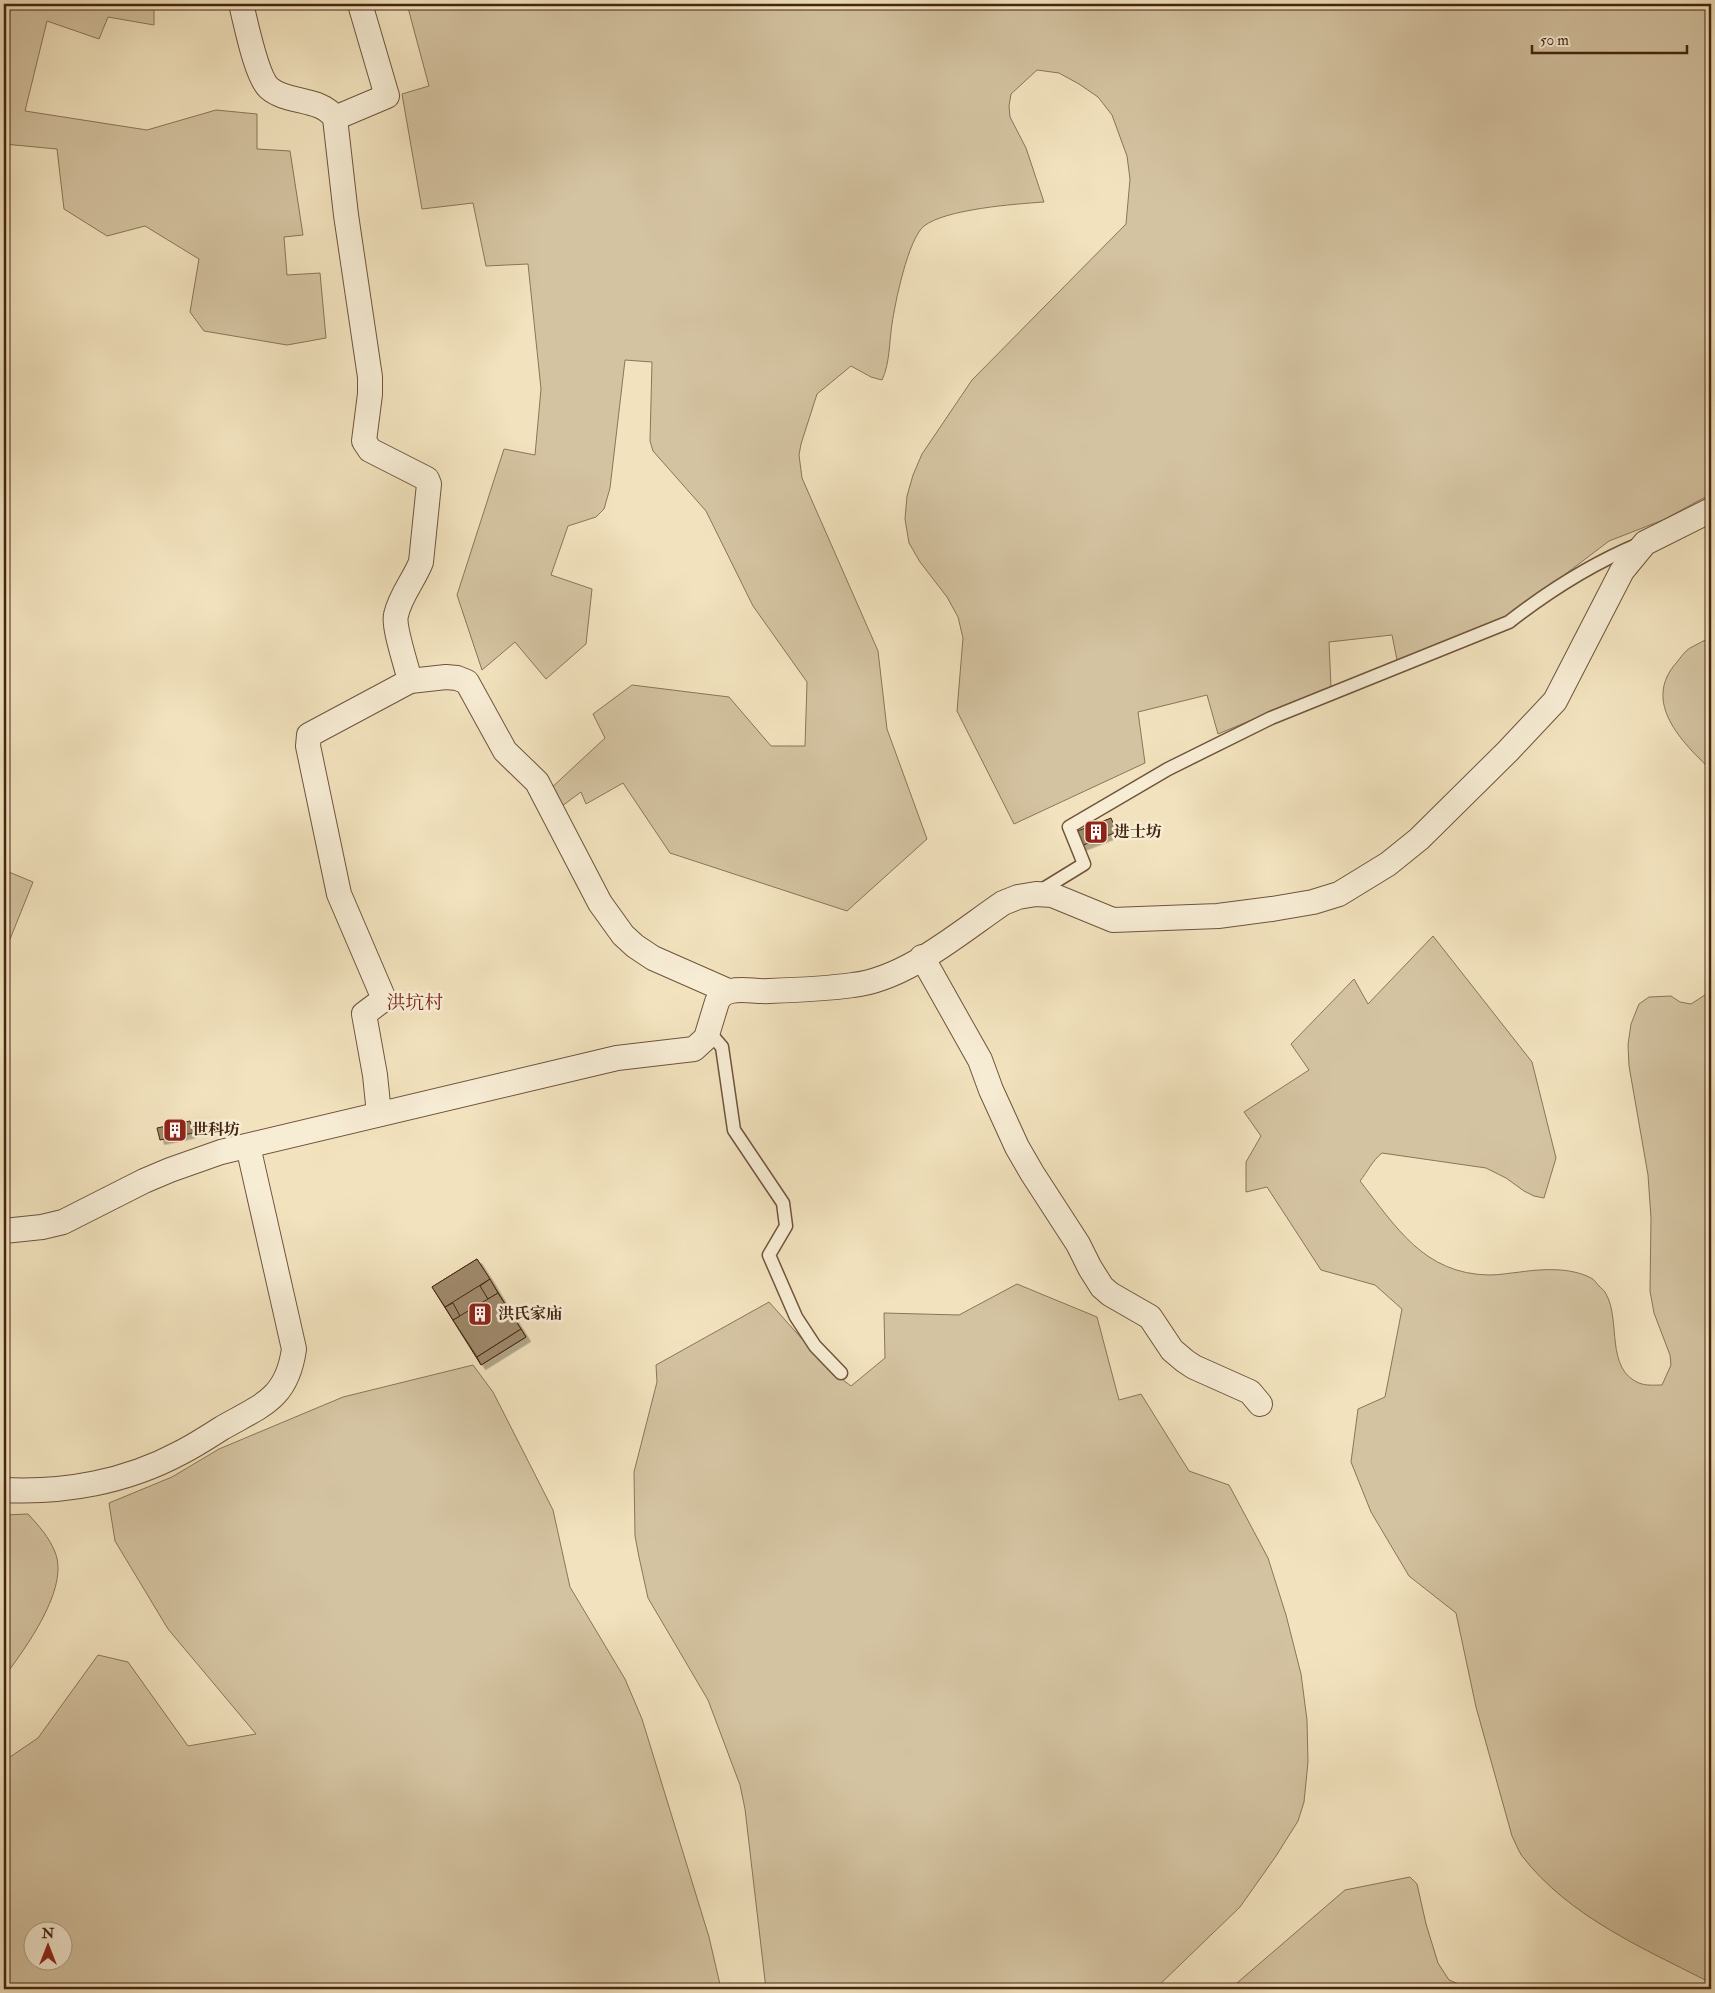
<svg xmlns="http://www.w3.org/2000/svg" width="1715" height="1993" font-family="'IM FELL Double Pica','Noto Serif SC',serif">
	<defs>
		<filter id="shadow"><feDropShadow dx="4.5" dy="4.5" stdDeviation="0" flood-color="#0004"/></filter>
	</defs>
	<rect width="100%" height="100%" fill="#f2e3be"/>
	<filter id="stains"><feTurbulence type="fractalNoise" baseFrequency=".004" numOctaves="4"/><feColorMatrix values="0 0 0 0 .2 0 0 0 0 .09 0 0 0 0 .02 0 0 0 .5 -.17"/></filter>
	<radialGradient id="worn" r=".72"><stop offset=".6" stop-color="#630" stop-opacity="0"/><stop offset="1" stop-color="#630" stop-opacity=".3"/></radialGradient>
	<g fill="#d4c3a1" stroke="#8c7459" fill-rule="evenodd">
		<path d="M4,4H154V25L108,17L99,39L47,21L25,111L147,130L216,110L257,114V149L290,151L303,235L284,237L287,275L320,273L326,338L287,345L204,331L190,312L199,259L145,226L107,236L64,209L57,149L4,144Z"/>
		<path d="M407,4H1711V494L1663,520L1609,541L1513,614L1493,627L1397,660L1392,635L1329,642L1331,687L1218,734L1207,695L1138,712L1145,763L1014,824L957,711L963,638L958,617L947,597L920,562L909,543L905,519L907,496L913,475L922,454L972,380L1126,224L1130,179L1127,156L1112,115L1098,97L1079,84L1059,73L1037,70L1011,94L1009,106L1010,117L1026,148L1044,202C1015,204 946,209 924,226C908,239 895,303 892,324C889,343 890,363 882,380L871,377L851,366L817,394L801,444L799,455L802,478L878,651L887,729L927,839L847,911L670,853L623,783L586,804L581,792L558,809L548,791L605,738L593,714L632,685L729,697L771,746H805L807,682L753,606L706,511L653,451L650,441L652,362L625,360L610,488L604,509L596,517L568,526L551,575L592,589L586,644L546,679L515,642L482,670L457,595L504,449L535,455L541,389L528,264L486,266L473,203L422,209L402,94L429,86Z"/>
		<path d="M1711,637V770C1682,742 1641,702 1677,662C1681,657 1685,651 1690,648C1697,644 1704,641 1711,637Z"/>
		<path d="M4,870L33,882L4,954Z"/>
		<path d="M1433,936L1532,1062L1556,1158L1544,1198L1534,1196L1524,1191L1506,1178L1486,1168L1382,1153C1372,1161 1368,1171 1360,1181C1396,1227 1424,1274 1489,1275C1499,1275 1510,1273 1520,1272C1542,1269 1570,1267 1591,1278C1594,1279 1596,1283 1599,1286C1601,1288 1605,1291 1606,1294C1621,1320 1605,1369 1639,1383C1646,1386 1655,1385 1662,1385L1671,1365L1670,1355L1654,1313L1650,1291L1651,1218L1648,1175L1629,1066L1628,1045L1631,1024L1639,1004L1649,997L1671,996L1680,1002L1691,1004L1711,991V1983C1645,1949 1569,1917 1522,1856C1518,1850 1515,1842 1512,1836L1476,1707L1456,1613L1409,1576L1371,1512L1351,1462L1358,1409L1385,1397L1402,1309L1375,1285L1321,1270L1267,1187L1246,1192V1162L1261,1136L1244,1112L1309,1070L1291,1044L1354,979L1368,1004Z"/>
		<path d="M1017,1284L1097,1317L1119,1400L1141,1394L1189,1471L1229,1485L1268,1558L1286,1615L1301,1674L1307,1720L1308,1762L1304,1802L1298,1821L1276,1856L1240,1907L1155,1989H766L745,1809L740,1785L708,1700L648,1598L639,1557L635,1536L634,1472L657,1382L656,1365L769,1302L829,1369L851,1386L885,1358L884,1313L959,1315Z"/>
		<path d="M473,1365L493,1392L553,1510L570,1587L625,1679L642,1719L709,1937L721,1989H4V1761L38,1738L98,1655L128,1662L188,1746L256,1734L168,1629L115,1541L109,1503L172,1477L219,1449L343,1397ZM32,1930H62V1960H32Z"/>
		<path d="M28,1514C39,1526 49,1537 55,1552C70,1588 25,1649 4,1677V1515Z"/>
		<path d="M1410,1877L1417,1884L1426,1924L1438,1963L1449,1980L1471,1989H1230L1345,1890Z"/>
	</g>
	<g fill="#9e886b" stroke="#442511" filter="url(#shadow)">
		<path d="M1111,818L1117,832L1081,846L1075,832Z"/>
		<path d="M190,1121L193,1133L160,1140L157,1128Z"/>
		<path d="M477,1259L526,1337L481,1365L432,1287Z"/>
		<path d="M477,1259L490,1279L445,1307L432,1287Z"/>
		<path d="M490,1279L498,1293L488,1299L480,1286Z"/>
		<path d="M498,1293L521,1329L477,1357L453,1320Z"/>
		<path d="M453,1303L460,1316L453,1320L445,1307Z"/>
		<path d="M521,1329L526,1337L481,1365L477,1357Z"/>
	</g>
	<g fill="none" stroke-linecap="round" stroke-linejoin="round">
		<g stroke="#70543c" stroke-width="15">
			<g id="service">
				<path d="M1040,891L1084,864L1069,827L1168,769L1271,718L1509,622C1550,590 1591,564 1639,544"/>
				<path d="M709,1032L722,1047L734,1130L783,1203L786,1226L769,1255L796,1317L815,1346L841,1373"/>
			</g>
		</g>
		<g stroke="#70543c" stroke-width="26">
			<g id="minor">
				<path d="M241,4C246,23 256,76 269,88C287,104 321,97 335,118L346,215L370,377V394L364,441L370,450L427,479L429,484L421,562C414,580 400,596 396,615C393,627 407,667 410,681"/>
				<path d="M335,118L387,96L360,4"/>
				<path d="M922,957L980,1060L991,1090L1017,1147L1032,1173L1078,1244L1090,1268L1102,1287L1110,1294L1150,1317L1172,1350L1185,1361L1194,1367L1250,1392L1260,1404"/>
				<path d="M379,1114L375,1075L364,1014L384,999L339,894L308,746L309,735L410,681L446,677L457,678L467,682L505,751L537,782L600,903L623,935L635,946L653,958L728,991"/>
				<path d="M4,1231L42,1227L63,1222L144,1181L170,1170L221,1152L617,1058L694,1049L706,1038L717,1002C719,997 724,992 731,991C743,988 756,992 769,991C797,990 825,989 853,985C906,979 959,933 1003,903L1018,897L1036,894L1052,895L1113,920L1218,916L1272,909L1313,902L1339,894L1388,864L1419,839L1508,751L1555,701L1622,571L1645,543L1711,510"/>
				<path d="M4,1490C64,1493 126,1482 180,1453C194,1446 208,1437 222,1428C262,1405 287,1399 294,1349L248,1146"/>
			</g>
		</g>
		<use href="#service" stroke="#f7edd5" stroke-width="12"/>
		<use href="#minor" stroke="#f7edd5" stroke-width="24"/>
	</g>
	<defs>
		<g id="building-square" transform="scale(1.25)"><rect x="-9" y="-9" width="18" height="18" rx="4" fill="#8f2418" stroke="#f7edd5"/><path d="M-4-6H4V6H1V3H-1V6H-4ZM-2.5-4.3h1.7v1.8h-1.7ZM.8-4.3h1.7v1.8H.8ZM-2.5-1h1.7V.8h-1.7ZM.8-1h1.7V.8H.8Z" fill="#fff"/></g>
	</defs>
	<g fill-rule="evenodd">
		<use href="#building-square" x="1096" y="832"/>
		<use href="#building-square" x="175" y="1130"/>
		<use href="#building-square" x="480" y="1314"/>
	</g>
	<g text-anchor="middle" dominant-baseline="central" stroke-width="5" stroke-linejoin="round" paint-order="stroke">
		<g font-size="16" font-weight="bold" fill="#442511" stroke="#f7edd5" text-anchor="start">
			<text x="1114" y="832">进士坊</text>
			<text x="192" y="1130">世科坊</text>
			<text x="498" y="1314">洪氏家庙</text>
		</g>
		<g font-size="19" fill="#7a1f14" stroke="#f7edd5">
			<text x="415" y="1003">洪坑村</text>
		</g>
	</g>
	<rect width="1715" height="1993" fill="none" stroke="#f2e3be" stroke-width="20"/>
	<rect x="5" y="5" width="1705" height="1983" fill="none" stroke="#442511" stroke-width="2.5"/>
	<rect x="10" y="10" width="1695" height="1973" fill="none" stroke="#442511"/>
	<g transform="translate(48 1946)"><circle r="24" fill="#f7edd5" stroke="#af9d87"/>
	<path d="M0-4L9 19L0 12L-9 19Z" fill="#8f2418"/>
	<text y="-8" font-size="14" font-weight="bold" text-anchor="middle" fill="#442511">N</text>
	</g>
	<path d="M1532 45v8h155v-8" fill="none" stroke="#442511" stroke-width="2.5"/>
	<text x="1540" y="45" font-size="15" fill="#442511" stroke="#f7edd5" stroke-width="4" paint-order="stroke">50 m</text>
	<rect width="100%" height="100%" filter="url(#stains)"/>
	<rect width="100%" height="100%" fill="url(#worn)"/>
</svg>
